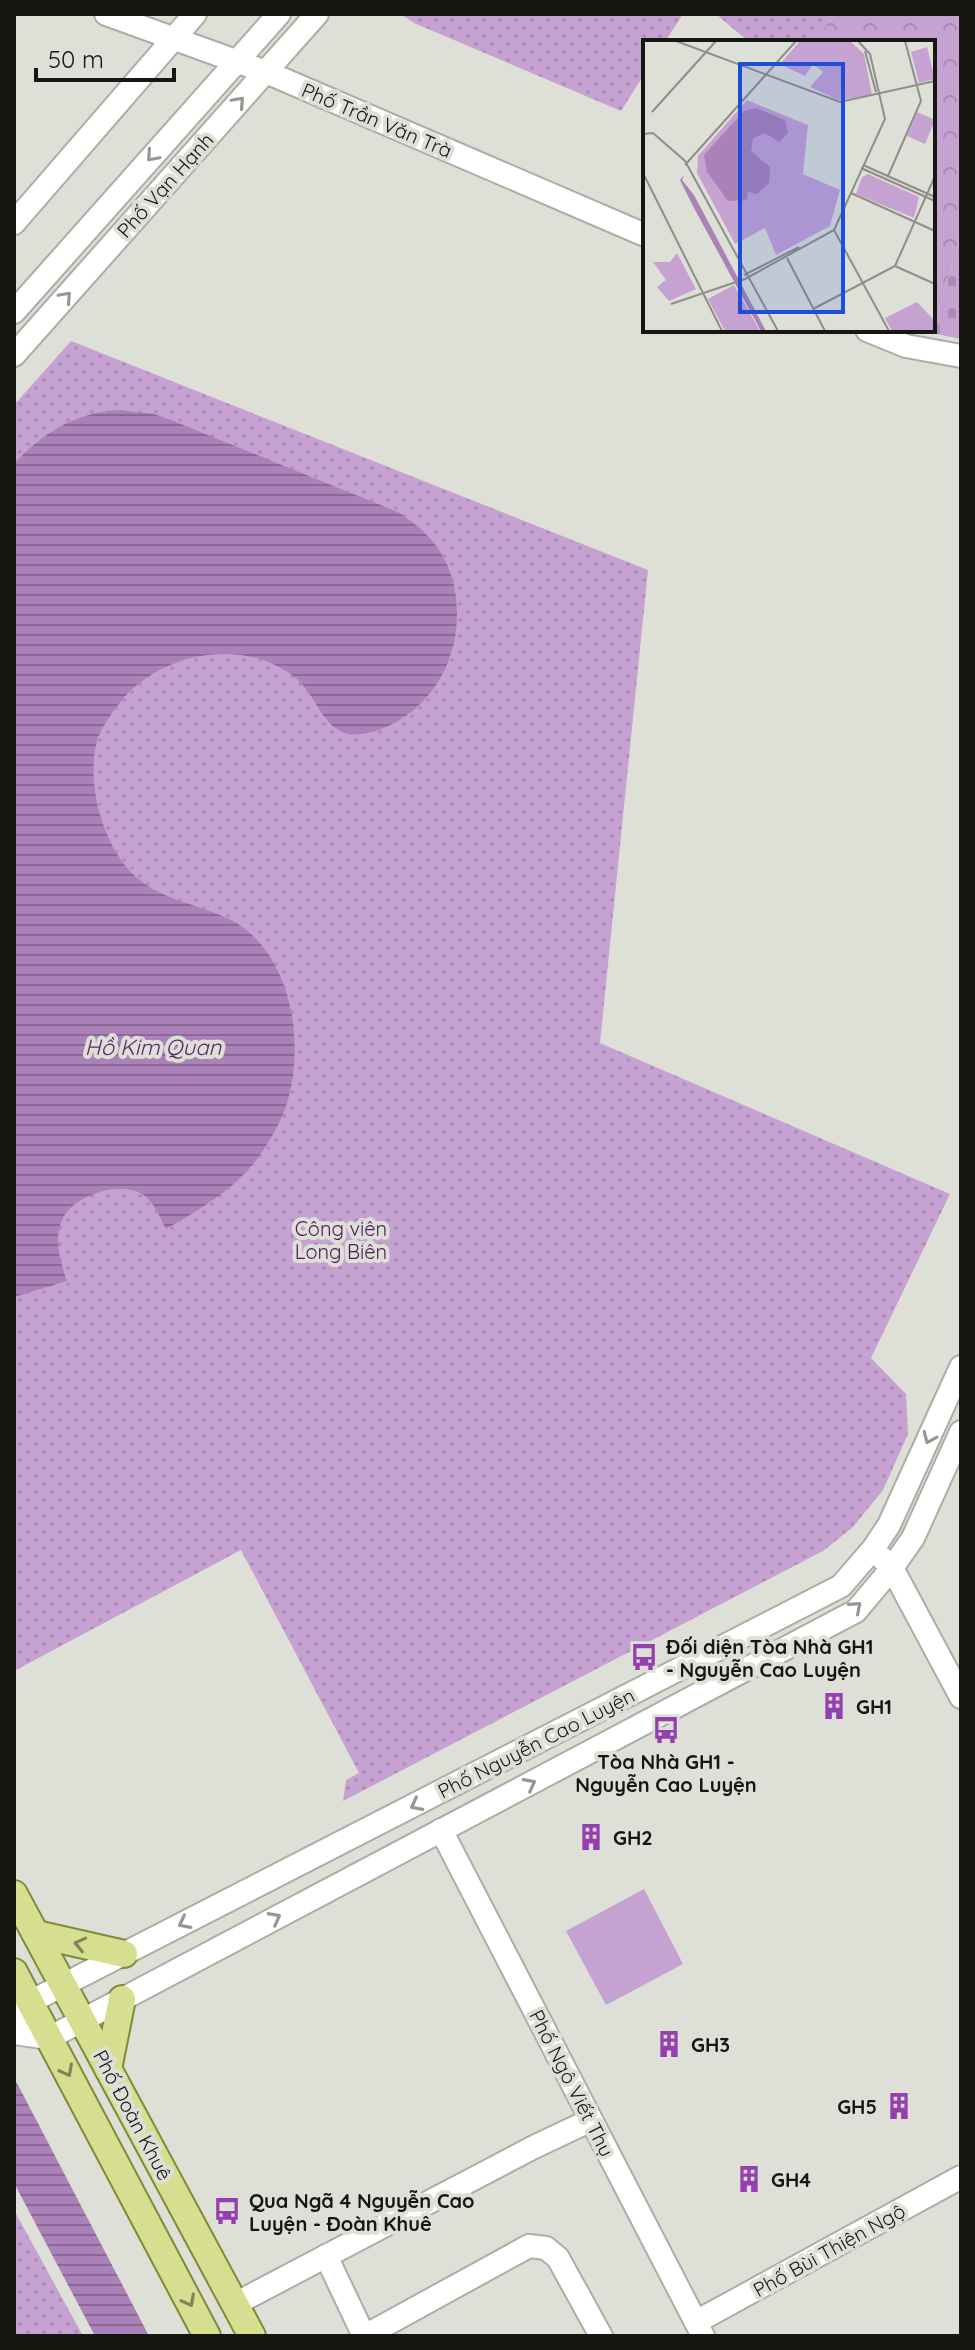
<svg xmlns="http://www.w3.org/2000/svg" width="975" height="2350" font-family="Quicksand,sans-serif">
	<defs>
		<pattern id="grass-dots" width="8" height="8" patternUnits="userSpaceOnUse" patternTransform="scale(2)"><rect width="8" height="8" fill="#c6a2d3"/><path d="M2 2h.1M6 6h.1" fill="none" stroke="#a98bb4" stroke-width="1.8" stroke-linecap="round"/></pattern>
		<pattern id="forest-crowns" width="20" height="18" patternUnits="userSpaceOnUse" patternTransform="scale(2)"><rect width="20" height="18" fill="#c6a2d3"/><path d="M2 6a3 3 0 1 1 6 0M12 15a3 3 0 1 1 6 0" fill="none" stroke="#a98bb4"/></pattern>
		<pattern id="cemetery-stones" width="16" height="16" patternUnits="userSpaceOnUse" patternTransform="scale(2)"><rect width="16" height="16" fill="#c6a2d3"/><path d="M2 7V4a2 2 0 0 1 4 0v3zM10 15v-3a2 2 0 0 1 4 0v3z" fill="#a98bb4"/></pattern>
		<pattern id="water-rules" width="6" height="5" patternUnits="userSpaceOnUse" patternTransform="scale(2)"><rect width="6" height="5" fill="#aa82b9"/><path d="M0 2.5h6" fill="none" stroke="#896995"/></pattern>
	</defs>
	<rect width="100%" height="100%" fill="#dedfd7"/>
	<g fill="url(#grass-dots)">
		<path d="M401,14H683L665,42H645V73L621,111L414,23Z"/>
		<path d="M716,14H836L812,42H749Z"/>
		<path d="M71,341L648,570L600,1043L950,1194L871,1358L906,1394L908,1434L883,1490L853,1527L823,1551L343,1801L346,1780L359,1773L241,1550L14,1671V405Z"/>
		<path d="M14,2210L83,2336H14Z"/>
	</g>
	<path fill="url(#forest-crowns)" d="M836,14H961V234L932,333L926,330H933V42H812Z"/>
	<path fill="url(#cemetery-stones)" d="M961,234V339L932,333Z"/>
	<path fill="#c6a2d3" d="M644,1889L683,1964L606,2005L566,1931Z"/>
	<g fill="url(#water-rules)">
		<path d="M119,410L154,414L171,420L398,512C426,530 446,551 454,585C465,639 445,693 398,721C385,729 365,736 349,734C323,729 316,696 298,680C248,636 162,651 122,700C113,711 103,725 98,738C84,783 104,854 142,882C173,905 215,906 245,929C292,966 302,1038 290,1092C284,1120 266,1149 248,1170C225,1195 195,1212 166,1229C160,1218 154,1201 142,1194C129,1187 113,1188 100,1192C52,1206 52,1240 67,1281L14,1297V464C43,432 75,413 119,410Z"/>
		<path d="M14,2079L18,2085L149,2336H95L14,2183Z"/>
	</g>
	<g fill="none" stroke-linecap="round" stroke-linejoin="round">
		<g stroke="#acada5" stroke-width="26">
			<g id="minor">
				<path d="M106,14L266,72L645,235"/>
				<path d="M14,223L195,14"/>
				<path d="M14,312L279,14"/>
				<path d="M867,330L906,346L961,356"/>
				<path d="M14,355L317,14"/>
				<path d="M882,1558L892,1568L961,1697"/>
				<path d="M441,1830L703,2336"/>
				<path d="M14,2022L30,2002L841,1586L873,1549L889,1525L961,1367"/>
				<path d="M14,2033L49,2038L856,1611L892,1568L913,1538L961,1432"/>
				<path d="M326,2256L364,2336"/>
				<path d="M235,2304L534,2147L591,2120"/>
				<path d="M696,2322L961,2177"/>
				<path d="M365,2336L529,2246L546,2248L558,2258L601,2336"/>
			</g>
		</g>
		<g stroke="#818a34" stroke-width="30">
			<g id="major">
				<path d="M14,1894L252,2336"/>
				<path d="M36,1934L124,1954"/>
				<path d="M14,1972L207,2336"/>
				<path d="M108,2069L122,1999"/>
			</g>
		</g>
		<use href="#minor" stroke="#fff" stroke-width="22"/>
		<use href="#major" stroke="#d6de90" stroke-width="26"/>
	</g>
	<defs><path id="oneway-chevron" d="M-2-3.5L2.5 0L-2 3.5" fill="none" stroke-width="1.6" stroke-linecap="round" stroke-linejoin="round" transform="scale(2)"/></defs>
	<g stroke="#969695">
		<use href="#oneway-chevron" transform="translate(239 102) rotate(-48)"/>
		<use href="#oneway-chevron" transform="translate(152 156) rotate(132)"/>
		<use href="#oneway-chevron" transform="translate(66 297) rotate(-48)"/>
		<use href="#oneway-chevron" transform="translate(929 1438) rotate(114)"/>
		<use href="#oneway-chevron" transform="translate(856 1607) rotate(-41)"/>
		<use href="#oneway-chevron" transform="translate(530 1784) rotate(-28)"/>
		<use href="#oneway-chevron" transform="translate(416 1805) rotate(153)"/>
		<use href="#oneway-chevron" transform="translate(275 1918) rotate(-28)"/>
		<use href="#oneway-chevron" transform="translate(184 1923) rotate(153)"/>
	</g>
	<g stroke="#808458">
		<use href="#oneway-chevron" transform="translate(80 1944) rotate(-167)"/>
		<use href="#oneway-chevron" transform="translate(67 2071) rotate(62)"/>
		<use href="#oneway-chevron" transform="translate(189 2301) rotate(62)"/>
	</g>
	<defs>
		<g id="bus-bare" transform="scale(2.16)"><path d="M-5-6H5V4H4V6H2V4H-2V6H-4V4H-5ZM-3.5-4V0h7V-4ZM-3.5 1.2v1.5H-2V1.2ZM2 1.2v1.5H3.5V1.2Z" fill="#933fad" stroke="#dedfd7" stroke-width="2.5" paint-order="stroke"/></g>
		<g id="building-bare" transform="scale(2.16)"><path d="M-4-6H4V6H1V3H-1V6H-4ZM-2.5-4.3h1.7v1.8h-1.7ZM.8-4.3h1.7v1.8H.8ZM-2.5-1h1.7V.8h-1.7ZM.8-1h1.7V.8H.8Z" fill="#933fad" stroke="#dedfd7" stroke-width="2.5" paint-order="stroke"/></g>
	</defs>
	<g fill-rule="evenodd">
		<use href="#bus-bare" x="644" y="1657"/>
		<use href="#building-bare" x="834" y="1706"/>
		<use href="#bus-bare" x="666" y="1730"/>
		<use href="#building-bare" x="591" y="1837"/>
		<use href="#building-bare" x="669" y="2044"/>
		<use href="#building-bare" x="899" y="2106"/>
		<use href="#building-bare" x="749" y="2179"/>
		<use href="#bus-bare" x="227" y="2211"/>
	</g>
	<g text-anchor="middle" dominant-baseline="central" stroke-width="8" stroke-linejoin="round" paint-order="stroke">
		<g font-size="20" fill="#161613" stroke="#dedfd7">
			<text transform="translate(377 120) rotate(23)">Phố Trần Văn Trà</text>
			<text transform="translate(165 185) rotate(-48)">Phố Vạn Hạnh</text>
			<text transform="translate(536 1743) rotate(-27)">Phố Nguyễn Cao Luyện</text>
			<text transform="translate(572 2083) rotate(63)">Phố Ngô Viết Thụ</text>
			<text transform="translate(133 2115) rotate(62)">Phố Đoàn Khuê</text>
			<text transform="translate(829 2250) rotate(-29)">Phố Bùi Thiện Ngộ</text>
		</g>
		<g font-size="20" fill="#4b185b" stroke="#dedfd7">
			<text x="341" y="1228">Công viên<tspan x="341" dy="23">Long Biên</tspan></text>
		</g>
		<g font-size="20" font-weight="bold" fill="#161613" stroke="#dedfd7" text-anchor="start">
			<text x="666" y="1646">Đối diện Tòa Nhà GH1<tspan x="666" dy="23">- Nguyễn Cao Luyện</tspan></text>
			<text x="856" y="1706">GH1</text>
			<text x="666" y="1761" text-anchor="middle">Tòa Nhà GH1 -<tspan x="666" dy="23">Nguyễn Cao Luyện</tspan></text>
			<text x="613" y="1837">GH2</text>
			<text x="691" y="2044">GH3</text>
			<text x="877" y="2106" text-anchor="end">GH5</text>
			<text x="771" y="2179">GH4</text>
			<text x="249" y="2200">Qua Ngã 4 Nguyễn Cao<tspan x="249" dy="23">Luyện - Đoàn Khuê</tspan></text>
		</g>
		<g font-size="22" font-style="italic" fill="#5b286b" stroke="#dedfd7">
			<text x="153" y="1047">Hồ Kim Quan</text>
		</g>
	</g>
	<g transform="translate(643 40)">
		<rect width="292" height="292" fill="#dedfd7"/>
		<path d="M157,1H207L180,32L170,24L162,36L137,24ZM284,7L292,39L276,43L268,12ZM104,60L165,85L160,134L197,150L187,186L133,215L122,188L92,204L54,133L55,116ZM274,72L292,80L282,104L264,96ZM225,134L276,157L271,178L213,154L219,137ZM34,213L53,249L26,261L14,247L23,240L10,222H27ZM91,245L117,291H82L65,259ZM274,262L292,281V291H249L242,278Z" fill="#c6a2d3"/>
		<path d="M207,1L221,14L229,55L218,57L212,31L208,43L201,41L195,60L167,47Z" fill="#c6a2d3"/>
		<path d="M212,31L225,35L218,57L195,60L201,40L208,42Z" fill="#c6a2d3"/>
		<path d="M113,68L142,80L145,93L136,102L122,93L110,98L108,111L127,127L126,143L114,154L105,152L104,160L85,161L64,132L61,115L101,71ZM41,135L39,140L51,155L123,291H118L51,168L37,140Z" fill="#aa82b9"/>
		<path fill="none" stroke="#8e8f89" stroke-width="2" d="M33,1L197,62L292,41M222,11L233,52M9,72L73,1M0,94L10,93L42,121L135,291M42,125L153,1M220,125L292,157M218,128L292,161M0,133L79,291M245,136L278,61L262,1M208,153L292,191M191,190L246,291M144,218L182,291M252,226L292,244M101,235L156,207M28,264L102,239L191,190L242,79L227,14L215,1M170,269L252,226L292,136"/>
		<path fill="#1d4ed8" fill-opacity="0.15" stroke="#1d4ed8" stroke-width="4" d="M97,24H200V272H97Z"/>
		<rect width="292" height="292" fill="none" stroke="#161613" stroke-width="4"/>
	</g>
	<rect width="975" height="2350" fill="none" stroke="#161613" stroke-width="32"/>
	<path d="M36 68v12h138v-12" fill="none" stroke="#161613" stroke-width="4"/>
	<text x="48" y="68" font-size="24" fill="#161613" stroke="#dedfd7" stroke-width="6" paint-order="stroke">50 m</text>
</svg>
